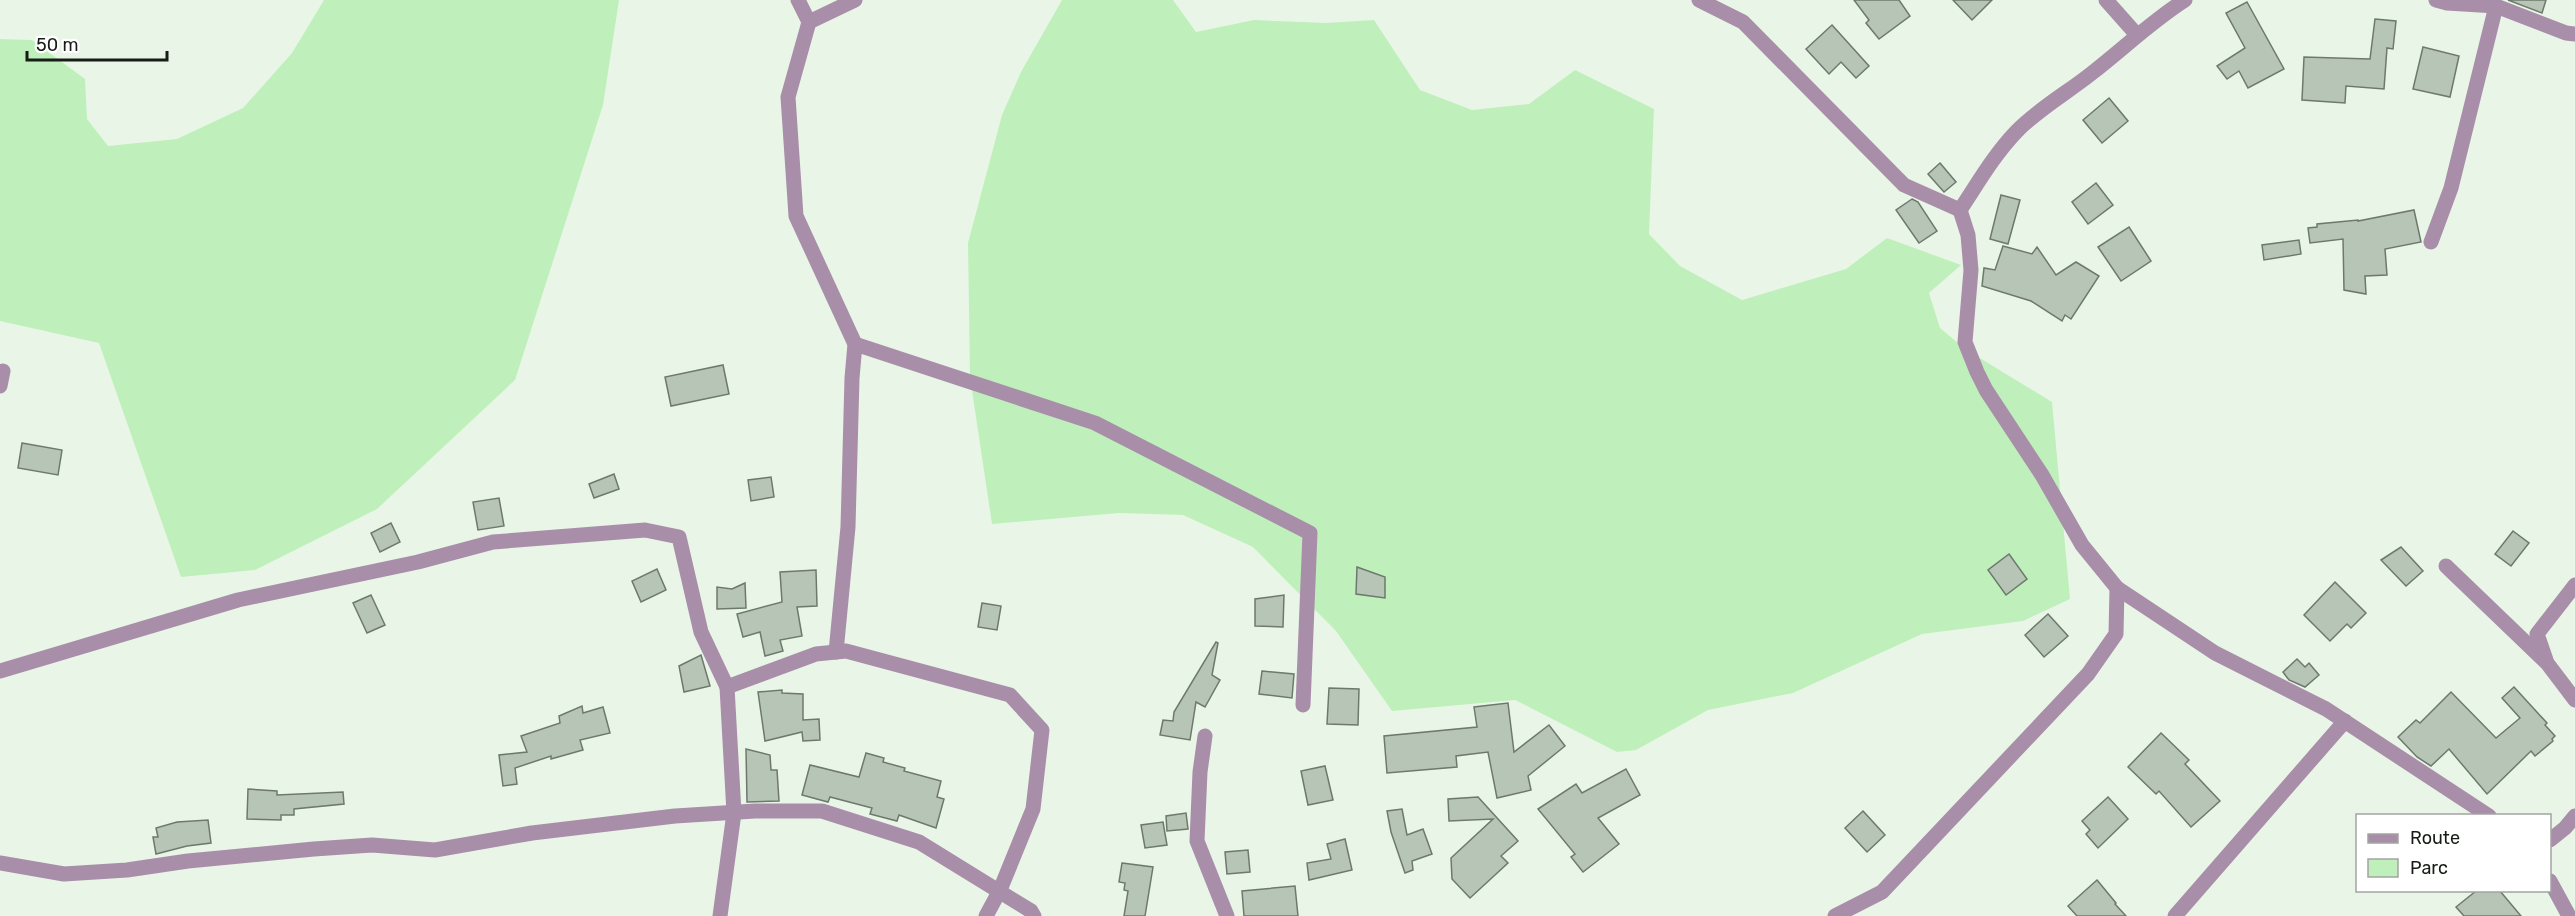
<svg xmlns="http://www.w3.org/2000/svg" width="2575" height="916" font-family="Rubik,sans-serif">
	<rect width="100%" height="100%" fill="#e9f6e7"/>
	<g fill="#bff0bb">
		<path d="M324,0H619L603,105L515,380L377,509L255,570L181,577L99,343L0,321V39L32,40L85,79L87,119L108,146L177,139L243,108L292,53Z"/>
		<path d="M1062,0H1173L1196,32L1254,20L1326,23L1374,20L1420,90L1472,110L1529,104L1575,70L1654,109L1649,234L1680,266L1742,300L1846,269L1887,238L1961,265L1929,293L1940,328L1965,349L2052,402L2070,599L2023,621L1922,634L1793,693L1708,710L1636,750L1617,752L1515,700L1392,711L1336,631L1253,547L1183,515L1119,513L992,524L970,377L968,243L1002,115L1021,72Z"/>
	</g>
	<g fill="#b7c5b6" stroke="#6d796c" stroke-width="1.5">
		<path d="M1854,0H1899L1910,16L1879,39L1866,23L1869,20Z"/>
		<path d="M1953,0H1992L1972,20Z"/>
		<path d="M2508,0H2546L2542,13Z"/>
		<path d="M2247,2L2284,69L2248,88L2239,71L2227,79L2217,66L2245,48L2226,13Z"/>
		<path d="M2375,19L2396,21L2393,49L2387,48L2384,89L2346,86L2345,103L2302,100L2304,57L2370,59Z"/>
		<path d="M1832,25L1869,66L1856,78L1841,62L1829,74L1806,49Z"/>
		<path d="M2423,47L2459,56L2450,97L2413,89Z"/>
		<path d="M2109,98L2128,121L2102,143L2083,120Z"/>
		<path d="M1940,163L1956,182L1944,192L1928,174Z"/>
		<path d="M2096,183L2113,205L2088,224L2072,202Z"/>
		<path d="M2001,195L2020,200L2008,244L1990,239Z"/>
		<path d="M1912,199L1918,202L1937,231L1919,243L1896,210Z"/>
		<path d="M2414,210L2421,242L2385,249L2387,275L2365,276L2366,294L2344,290L2343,239L2310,243L2308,228L2317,227V224L2358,220V221Z"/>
		<path d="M2129,227L2151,261L2121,281L2098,247Z"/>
		<path d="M2299,240L2301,254L2264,260L2262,245Z"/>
		<path d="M2003,246L2032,254L2037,247L2056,275L2076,262L2099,276L2071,319L2065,315L2062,321L2031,301L1982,286L1984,268L1995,270Z"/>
		<path d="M723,365L729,394L671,406L665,377Z"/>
		<path d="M22,443L62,450L58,475L18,468Z"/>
		<path d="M614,474L619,489L594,498L589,484Z"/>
		<path d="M771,477L774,497L751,501L748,480Z"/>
		<path d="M499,498L504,526L478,530L473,502Z"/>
		<path d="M391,523L400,542L380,552L371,533Z"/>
		<path d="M2513,531L2529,543L2511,566L2495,554Z"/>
		<path d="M2401,547L2423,571L2406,586L2381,560Z"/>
		<path d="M2009,554L2027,579L2006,595L1988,570Z"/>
		<path d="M1357,567L1385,577V598L1356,594Z"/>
		<path d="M657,569L666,590L641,602L632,581Z"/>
		<path d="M816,570L817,606L797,607L802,636L780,640L783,651L765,656L760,632L743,637L737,614L782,602L780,572Z"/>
		<path d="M2335,582L2366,613L2351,628L2347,624L2330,641L2304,615Z"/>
		<path d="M745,583L746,608L717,609V587L732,589Z"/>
		<path d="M371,595L385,625L367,633L353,603Z"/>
		<path d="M1284,595L1283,627L1255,626V599Z"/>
		<path d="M982,603L1001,606L997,630L978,627Z"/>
		<path d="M2048,614L2068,636L2044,657L2025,635Z"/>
		<path d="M1216,642L1218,643L1212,675L1220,680L1205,707L1196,702L1190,740L1160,735L1163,720L1173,721L1174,712Z"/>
		<path d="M701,655L710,686L684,692L679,666Z"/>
		<path d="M2297,659L2305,667L2309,663L2319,675L2305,687L2289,680L2283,672Z"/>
		<path d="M1262,671L1294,674L1292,698L1259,694Z"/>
		<path d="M2514,687L2547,723L2545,725L2555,736L2552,739L2553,741L2535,756L2531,751L2487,794L2449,749L2431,766L2417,757L2398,737L2416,720L2420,723L2451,692L2496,738L2520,718L2502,698Z"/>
		<path d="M1329,688L1359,689L1358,725L1327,724Z"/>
		<path d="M782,690V693L803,694V720L819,719L820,740L803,741L802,732L765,741L758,692Z"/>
		<path d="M1508,703L1514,752L1549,725L1565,746L1528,776L1531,790L1497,798L1488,752L1456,756L1457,767L1387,773L1384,736L1477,727L1474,707Z"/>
		<path d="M582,706L583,713L603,707L610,733L580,740L583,750L551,759V756L515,768L517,784L503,786L499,755L527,752L521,736L560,723L559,716Z"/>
		<path d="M2161,733L2189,760L2185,764L2220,801L2191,827L2159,791L2156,794L2128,767Z"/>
		<path d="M746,749L770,755L771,770H777L779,801L747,802Z"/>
		<path d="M866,753L884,758L883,762L905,768L904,771L941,781L937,797L944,799L936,828L899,815L897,821L870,814L872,808L830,797L828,802L802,795L810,765L859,777Z"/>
		<path d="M1325,766L1333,800L1308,805L1301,771Z"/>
		<path d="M1626,769L1640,795L1598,818L1619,844L1583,872L1571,857L1575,854L1538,809L1576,784L1582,793Z"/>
		<path d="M248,789L277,791V795L343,792L344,804L294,809V815H281V820L247,819Z"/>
		<path d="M1478,797L1518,841L1501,856L1508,863L1470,898L1452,879L1451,858L1493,819L1449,821L1448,799Z"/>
		<path d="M2108,797L2128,819L2098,848L2086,834L2090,830L2082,821Z"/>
		<path d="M1402,809L1407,835L1423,829L1432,854L1412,861L1413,870L1405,873L1391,832L1387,811Z"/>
		<path d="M1863,811L1885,835L1867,852L1845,828Z"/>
		<path d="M1186,813L1188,829L1167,831L1166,816Z"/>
		<path d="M208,820L211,843L187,846L156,854L153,837H158L156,828L177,822Z"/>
		<path d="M1163,822L1167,845L1145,848L1141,825Z"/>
		<path d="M1345,839L1352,870L1309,880L1307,863L1331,859L1327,844Z"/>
		<path d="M1248,850L1250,872L1227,874L1225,852Z"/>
		<path d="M1122,863L1153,867L1145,916H1124L1128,891L1124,890L1125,883L1119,882Z"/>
		<path d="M2097,880L2116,903L2115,904L2126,916H2077L2068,906Z"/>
		<path d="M1295,886L1298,916H1244L1242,891Z"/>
		<path d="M2476,891H2500L2521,916H2464L2456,907Z"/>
	</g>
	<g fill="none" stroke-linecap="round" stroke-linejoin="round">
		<g stroke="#a98eaa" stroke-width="15">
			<path d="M798,0L809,22L788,97L796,216L855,344L852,378L848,527L836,652"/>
			<path d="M1699,0L1743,22L1904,185L1960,210"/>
			<path d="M2106,0L2137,35"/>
			<path d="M2436,0L2447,3L2496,6L2566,33L2575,34"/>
			<path d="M809,22L855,0"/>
			<path d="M2431,242L2451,188L2496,6"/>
			<path d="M855,344L1095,423L1310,533L1303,705"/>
			<path d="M0,386L3,371"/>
			<path d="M2446,566L2547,663L2575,700"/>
			<path d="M2117,588L2215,653L2326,709L2489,816"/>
			<path d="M2546,660L2537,634L2575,585"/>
			<path d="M0,671L238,600L418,562L493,542L645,530L679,537L701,632L727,687L734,813L720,916"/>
			<path d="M727,687L816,654L846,651L1010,695L1042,730L1033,809L1000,890L986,916"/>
			<path d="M1205,736L1200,772L1197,841L1227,916"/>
			<path d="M2550,840L2565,828L2575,816"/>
			<path d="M0,863L64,874L127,870L188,861L314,849L372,845L435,850L532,833L675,816L755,811H822L919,842L1031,911L1034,916"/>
			<path d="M2550,881L2569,916"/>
			<path d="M1835,916L1882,892L2088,674L2116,634L2117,588L2082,545L2042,475L1986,390L1977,372L1965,342L1971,270L1968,235L1960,210C1978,183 1994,155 2016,132C2038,109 2067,93 2092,73C2123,49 2152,21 2185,0"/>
			<path d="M2175,916L2345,721"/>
		</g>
	</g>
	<rect x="2356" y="814" width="195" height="78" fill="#ffffff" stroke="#a2a4a2" stroke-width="1.5"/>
	<rect x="2368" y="834" width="30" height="9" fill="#a98eaa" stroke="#a2a4a2" stroke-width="1.5"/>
	<text x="2410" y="844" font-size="18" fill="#171c16">Route</text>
	<rect x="2368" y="859" width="30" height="18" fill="#bff0bb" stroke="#a2a4a2" stroke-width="1.5"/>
	<text x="2410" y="874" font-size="18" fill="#171c16">Parc</text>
	<path d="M27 51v9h140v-9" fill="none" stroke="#171c16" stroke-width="3"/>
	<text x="36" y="51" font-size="18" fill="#171c16" stroke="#ffffff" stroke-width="4.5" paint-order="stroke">50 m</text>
</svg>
